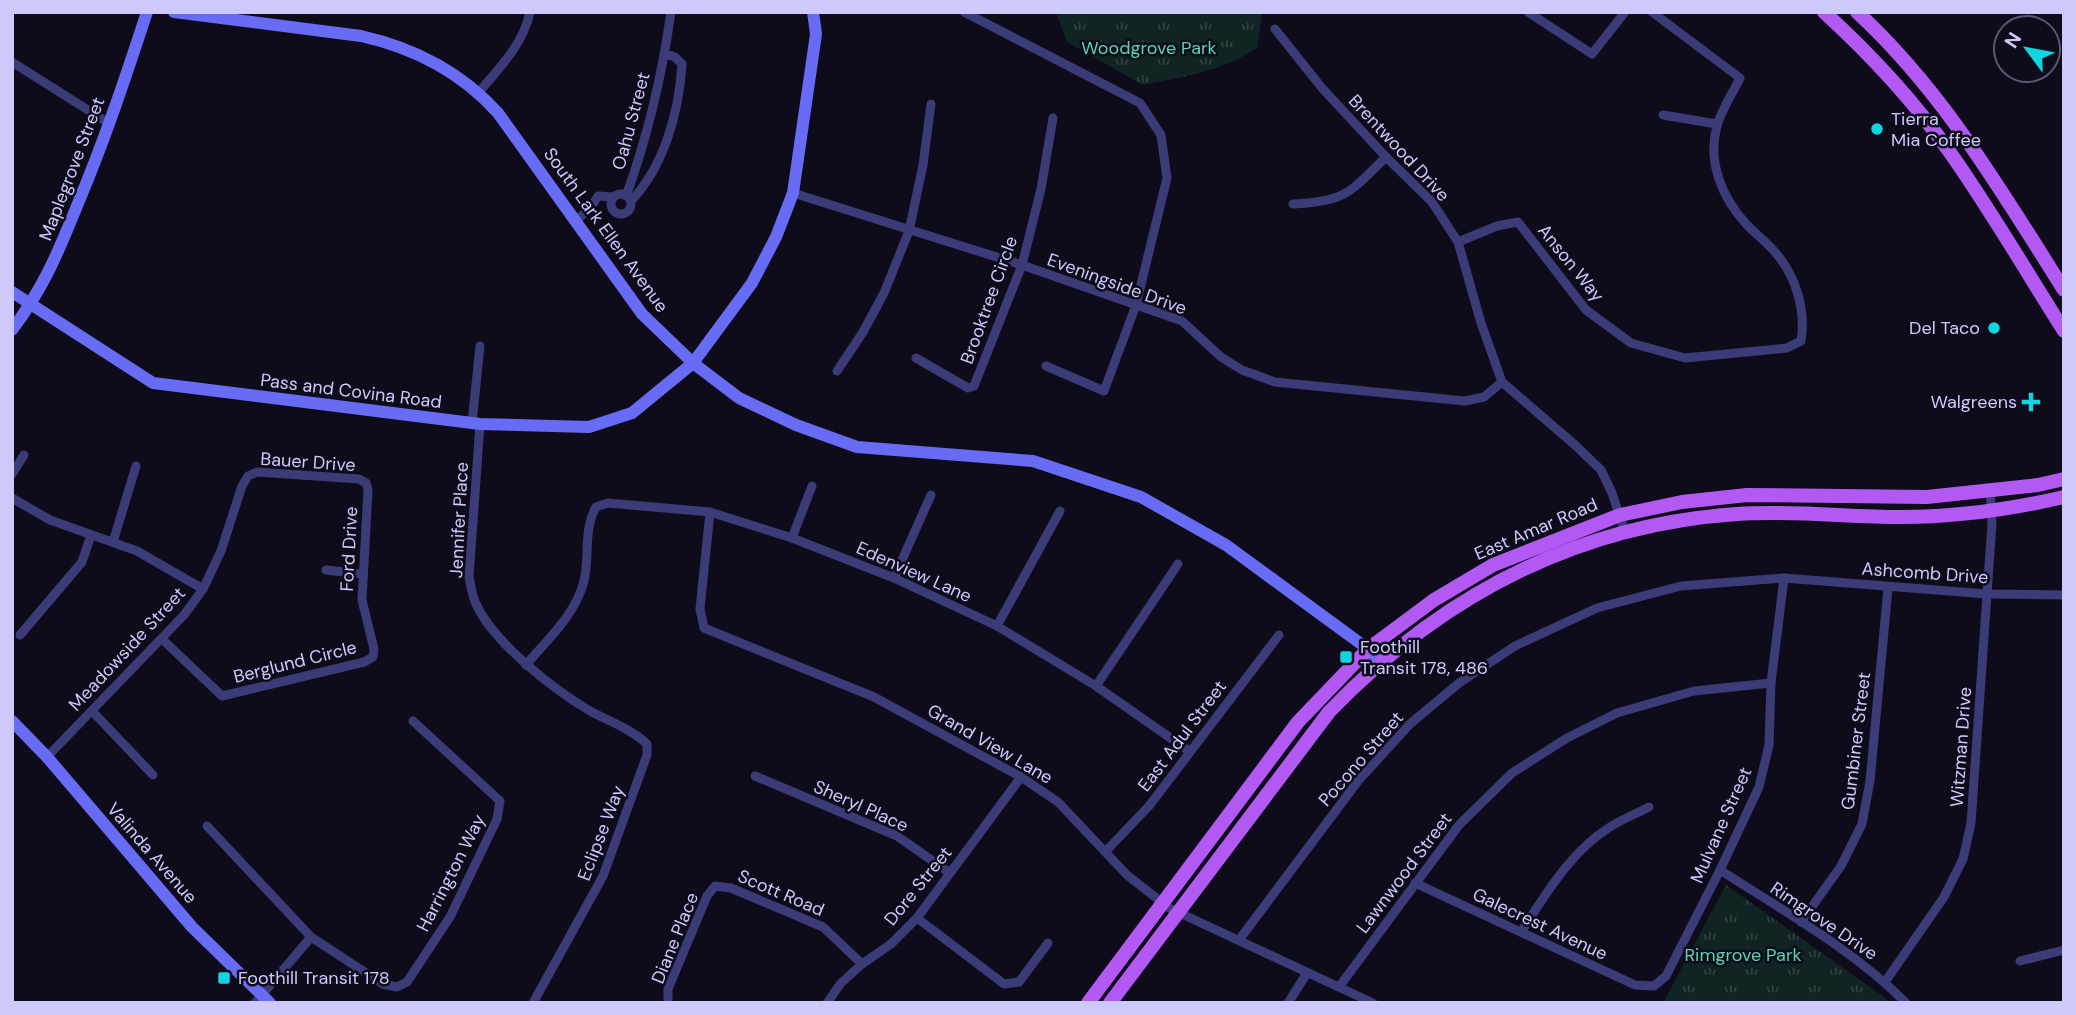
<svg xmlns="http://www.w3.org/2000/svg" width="2076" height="1015" font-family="'DM Sans',sans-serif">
	<defs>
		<pattern id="park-tufts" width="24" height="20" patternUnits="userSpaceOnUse" patternTransform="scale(1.75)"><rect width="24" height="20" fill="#102423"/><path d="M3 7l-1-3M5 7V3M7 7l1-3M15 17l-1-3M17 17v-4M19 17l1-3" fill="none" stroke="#324244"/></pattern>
	</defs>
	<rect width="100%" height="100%" fill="#0e0c1b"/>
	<g fill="url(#park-tufts)">
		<path d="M1056,12H1262L1257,48C1223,71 1182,77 1143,85L1067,42Z"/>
		<path d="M1726,885L1884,997L1889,1003H1663Z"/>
	</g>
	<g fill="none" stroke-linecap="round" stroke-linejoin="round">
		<g stroke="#3a3b77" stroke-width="9">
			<path d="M964,12L1140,103L1161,135L1167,178L1136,305L1104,391L1046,366"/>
			<path d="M1528,12L1592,54L1625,12"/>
			<path d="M1275,29L1322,88L1386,157L1432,202L1458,242L1481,323L1502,382L1575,445L1601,470L1612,493L1625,532"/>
			<path d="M12,62L110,124"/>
			<path d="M479,92C500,67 523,45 530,12"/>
			<path d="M1663,115L1717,124"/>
			<path d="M793,193L1022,265L1182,321L1221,357L1242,370L1275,382L1465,401L1484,397L1502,382"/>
			<circle cx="621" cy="204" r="10"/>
			<path d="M626,196C648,136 662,75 671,12"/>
			<path d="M631,201C664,166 679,113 682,64L675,57L665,54"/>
			<path d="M1293,204C1347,201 1349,193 1386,157"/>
			<path d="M575,221L590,209L598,196L613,197"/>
			<path d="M1458,242L1497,226L1518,222L1586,310L1631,343L1685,358L1787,348L1801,341C1806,310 1796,275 1774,251C1766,242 1756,234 1747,225C1722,198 1707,162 1717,126C1721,110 1733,93 1740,78L1652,12"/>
			<path d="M916,358L968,388L974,386L1022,265L1041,189L1053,118"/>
			<path d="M837,371L863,332L884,293L909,231L923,165L931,104"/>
			<path d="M472,423L480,346"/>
			<path d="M480,424L469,577C471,586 472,596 476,604C494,643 553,689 590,711C609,721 631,729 647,744V755L603,876L533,1003"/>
			<path d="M12,474L24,455"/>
			<path d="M12,498L50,520L137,551L203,589"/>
			<path d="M710,512L700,609L704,628L874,697L1021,777L1058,802L1127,875L1169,908L1373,1003"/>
			<path d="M792,538L812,486"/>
			<path d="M113,542L136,466"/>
			<path d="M326,570L362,574"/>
			<path d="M894,578L931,495"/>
			<path d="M997,626L1060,511"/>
			<path d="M20,635L82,562L91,535"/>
			<path d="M526,665C547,640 576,614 584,581C590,556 583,530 596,507L608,503L710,512L792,538L894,578L997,626L1096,686L1189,751"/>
			<path d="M1096,686L1178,564"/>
			<path d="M92,711L153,775"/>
			<path d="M47,757L184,615L203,589L221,551L242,486L248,476L257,472L359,479L366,483L368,490L362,600L374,649L373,657L364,662L222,696L162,639"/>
			<path d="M755,776L897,836L950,873"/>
			<path d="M207,826L311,937L383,984L397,987L407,982L450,917L497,819L500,801L413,721"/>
			<path d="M1105,852L1149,806L1279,635"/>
			<path d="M1720,870C1782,910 1854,950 1906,1003"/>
			<path d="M1415,883L1635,985L1654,986L1666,976L1720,870L1759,787L1769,745L1771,683L1784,578"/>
			<path d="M917,918L1004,984L1019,982L1048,943"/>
			<path d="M1801,922L1841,866L1862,824L1870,781L1888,588"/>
			<path d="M1521,932C1546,894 1570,852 1610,827C1622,819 1636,814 1649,807"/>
			<path d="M1239,940L1358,781L1410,724L1459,683L1515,646L1597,608L1681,586L1784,578L1987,594L2064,595"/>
			<path d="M2020,961L2064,950"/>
			<path d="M1885,982L1944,897L1963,859L1971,823L1992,523L1990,491"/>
			<path d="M1339,987L1459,825L1512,773L1567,738L1617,713L1694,691L1771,683"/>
			<path d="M255,1003L311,937"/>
			<path d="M668,1003V989L707,896L715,886L731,888L823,927L862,964"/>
			<path d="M827,1003L841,983L862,964L891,944L917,918L1021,777"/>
			<path d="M1288,1003L1307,973"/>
		</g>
		<g stroke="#686bf4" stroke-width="12">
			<path d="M174,12L361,36C415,48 461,72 498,113L642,314L693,363L739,398L796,425L857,447L1033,461L1141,497L1226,545L1368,649L1379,663"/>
			<path d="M12,292L153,383L480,424L589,427L632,413L693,363L752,283L776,237L793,193L816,34L813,12"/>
			<path d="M12,330C45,286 59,250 79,201C105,139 126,76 147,12"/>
			<path d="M12,721L47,757L192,927L270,1003"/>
		</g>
		<g stroke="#b359f3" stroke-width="14">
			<path d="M1824,12C1870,54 1913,100 1949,151C1990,209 2026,271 2064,331"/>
			<path d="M1857,12C1943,91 2002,192 2064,290"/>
			<path d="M1088,1003L1298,722L1368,649L1434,600L1493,565L1620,515L1682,502L1747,495L1927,497L2038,485L2064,479"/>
			<path d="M1110,1003L1329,712C1441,596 1575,525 1737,514C1792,510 1847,517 1901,517C1955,517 2012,509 2064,497"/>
		</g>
	</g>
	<g fill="#10d5e1" stroke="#0e0c1b" stroke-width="2.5">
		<circle cx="1877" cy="129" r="7"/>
		<circle cx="1994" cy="328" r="7"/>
		<path d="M2027.5 391.5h7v7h7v7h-7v7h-7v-7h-7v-7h7z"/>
		<rect x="1339" y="650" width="14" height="14" rx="3.5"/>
		<rect x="217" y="971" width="14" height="14" rx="3.5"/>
	</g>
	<g text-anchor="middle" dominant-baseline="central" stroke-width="5" stroke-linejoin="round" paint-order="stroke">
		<g font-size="18" fill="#5dd4b1" stroke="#0e0c1b">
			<text x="1149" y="48">Woodgrove Park</text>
			<text x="1743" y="955">Rimgrove Park</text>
		</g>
		<g font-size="18" fill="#cdcafb" stroke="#0e0c1b" text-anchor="start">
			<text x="1891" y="119">Tierra<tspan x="1891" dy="21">Mia Coffee</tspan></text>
			<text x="1980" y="328" text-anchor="end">Del Taco</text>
			<text x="2017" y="402" text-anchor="end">Walgreens</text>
			<text x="1360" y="647">Foothill<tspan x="1360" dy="21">Transit 178, 486</tspan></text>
			<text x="238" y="978">Foothill Transit 178</text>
		</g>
		<g font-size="18" fill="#cdcafb" stroke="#0e0c1b">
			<text transform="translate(631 121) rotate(-75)">Oahu Street</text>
			<text transform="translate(1399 148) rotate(47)">Brentwood Drive</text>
			<text transform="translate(72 169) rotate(-69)">Maplegrove Street</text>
			<text transform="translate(606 230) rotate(54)">South Lark Ellen Avenue</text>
			<text transform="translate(1571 263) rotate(51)">Anson Way</text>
			<text transform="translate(1117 284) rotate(20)">Eveningside Drive</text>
			<text transform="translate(989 300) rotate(-70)">Brooktree Circle</text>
			<text transform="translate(351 391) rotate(7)">Pass and Covina Road</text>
			<text transform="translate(308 462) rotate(4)">Bauer Drive</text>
			<text transform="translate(459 520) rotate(-87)">Jennifer Place</text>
			<text transform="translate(1536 529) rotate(-23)">East Amar Road</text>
			<text transform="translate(349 549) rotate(-87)">Ford Drive</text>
			<text transform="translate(914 572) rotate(24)">Edenview Lane</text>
			<text transform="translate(1925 573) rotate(4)">Ashcomb Drive</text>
			<text transform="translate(127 649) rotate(-47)">Meadowside Street</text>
			<text transform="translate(295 662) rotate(-14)">Berglund Circle</text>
			<text transform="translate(1182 736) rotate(-53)">East Adul Street</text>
			<text transform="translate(1856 741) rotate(-83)">Gumbiner Street</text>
			<text transform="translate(990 744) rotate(30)">Grand View Lane</text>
			<text transform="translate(1961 747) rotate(-86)">Witzman Drive</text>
			<text transform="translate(1361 759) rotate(-49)">Pocono Street</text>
			<text transform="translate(861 806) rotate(24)">Sheryl Place</text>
			<text transform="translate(1721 825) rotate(-66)">Mulvane Street</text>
			<text transform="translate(601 833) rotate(-69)">Eclipse Way</text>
			<text transform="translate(152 853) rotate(49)">Valinda Avenue</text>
			<text transform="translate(451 873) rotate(-63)">Harrington Way</text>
			<text transform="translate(1404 873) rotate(-53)">Lawnwood Street</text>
			<text transform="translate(918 886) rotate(-51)">Dore Street</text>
			<text transform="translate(781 893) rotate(23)">Scott Road</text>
			<text transform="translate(1824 921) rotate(34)">Rimgrove Drive</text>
			<text transform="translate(1540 924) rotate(25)">Galecrest Avenue</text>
			<text transform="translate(675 938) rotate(-68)">Diane Place</text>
		</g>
	</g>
	<rect width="2076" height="1015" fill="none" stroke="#cdcafb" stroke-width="28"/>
	<g transform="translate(2027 49) rotate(302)"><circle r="33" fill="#0e0c1b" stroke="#5a5875" stroke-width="2"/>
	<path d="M0-5L12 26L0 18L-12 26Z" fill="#10d5e1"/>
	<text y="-10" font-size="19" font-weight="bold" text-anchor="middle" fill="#cdcafb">N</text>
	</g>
</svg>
